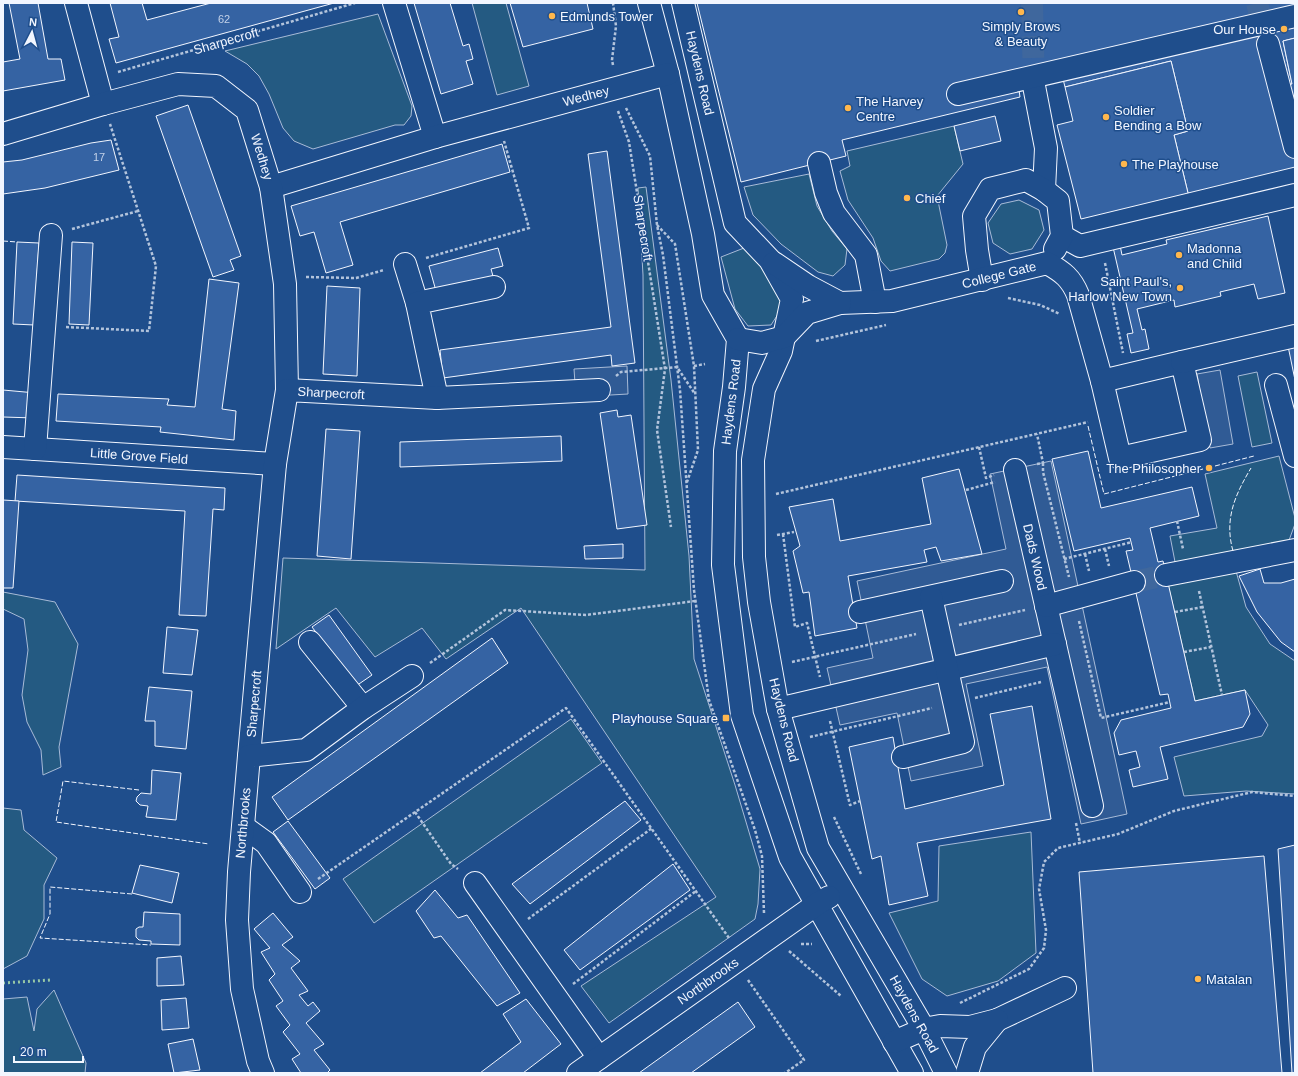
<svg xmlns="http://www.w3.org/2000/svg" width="1298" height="1076" font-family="Arial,sans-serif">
	<rect width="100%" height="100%" fill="#1f4e8c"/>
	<g fill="#245a82" stroke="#a8bbd7">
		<path d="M472,3H506L529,86L497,95Z"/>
		<path d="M378,14L412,106L411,116L404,125H395L313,149L294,141L283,128L269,94L259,76L247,64L225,51Z"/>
		<path d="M954,126L963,164L937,196L947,245L945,253L939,259L890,271L881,261L873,238L848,200L840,171L850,166L847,151Z"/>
		<path d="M809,174L817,206L832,231L847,249L845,265L833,276L818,272L781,244L753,215L744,187Z"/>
		<path d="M646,187L671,380L689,556L694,659L735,785L760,869L758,904L755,919L609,1023L581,986L716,897L521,608L446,659L422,628L375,657L336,608L276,649L283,558L645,570L643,275L638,188Z"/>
		<path d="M1019,200L1039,210L1044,230L1032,249L1010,254L993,243L988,223L1001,204Z"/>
		<path d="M744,248L778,286L782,308L771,325L748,326L735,309L721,257Z"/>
		<path d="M1257,372L1272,443L1252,447L1238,376Z"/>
		<path d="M1279,456L1295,518V524L1288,543L1176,567L1170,536L1217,528L1205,474Z"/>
		<path d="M1236,571L1246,607L1270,644L1295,661V794L1246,791L1184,796L1174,757L1262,736L1268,725L1245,690L1195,701L1167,580Z"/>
		<path d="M3,592L55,602L78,644L59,747L61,767L43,775L41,750L27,722L22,695L28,650L24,619L3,609Z"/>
		<path d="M571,719L602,763L374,923L343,879Z"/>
		<path d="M3,808L21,810L24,830L57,858L44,885V919L27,956L3,969Z"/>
		<path d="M1031,832L1036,953L998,981L947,996L922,979L889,913L938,901L939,846Z"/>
		<path d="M54,990L86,1063L85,1073H3V999L27,997L34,1031L37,1009Z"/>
	</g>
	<g fill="#305b95" stroke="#a8bbd7">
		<path d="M627,366L628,394L576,397L574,369Z"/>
		<path d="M1220,370L1233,444L1210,448L1197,374Z"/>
		<path d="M1051,461L1127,814L1081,824L1047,667L966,684L983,766L911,781L897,713L840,725L827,668L873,658L857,581L1006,549L990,474Z"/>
	</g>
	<g fill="#3563a3" stroke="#f2f6ff">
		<path d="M9,3H38L48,59H61L65,80L3,91V62L20,59Z"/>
		<path d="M110,3H142L147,20L211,3H334L116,63L109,39L119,37Z"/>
		<path d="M414,3H450L463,46L469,44L473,59L466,61L473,84L441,94Z"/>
		<path d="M510,3H587L593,29L523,47Z"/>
		<path d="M697,3H1295V38L1283,41L1292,84L1286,85L1295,120V167L1188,193L1174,135L1188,131L1171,61L1065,87L1063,79L1019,90L1020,97L842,140L846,156L741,182Z"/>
		<path d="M1295,38V120L1286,85L1292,84L1283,41Z"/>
		<path d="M1171,61L1188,131L1174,135L1188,193L1081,219L1057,125L1073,121L1065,87Z"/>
		<path d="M188,105L241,256L230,260L234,270L213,277L156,116Z"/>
		<path d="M995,116L1001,141L960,151L954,126Z"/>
		<path d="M111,140L119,170L45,188L3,194V162L22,160L91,143Z"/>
		<path d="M502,144L510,172L340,222L353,265L326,273L314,232L300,236L291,206Z"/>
		<path d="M607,151L635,363L612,366L611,355L443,378L440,350L611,327L588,154Z"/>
		<path d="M1268,216L1285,293L1258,299L1254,284L1220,292L1221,296L1175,307L1174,300L1137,309L1142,330L1145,329L1149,349L1131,353L1127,334L1133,333L1113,247L1120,245L1122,255L1167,244L1166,240Z"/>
		<path d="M17,242L39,243L34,325L13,324Z"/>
		<path d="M72,242L93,243L89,325L69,324Z"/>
		<path d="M498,248L503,266L491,269L493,276L436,291L429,266Z"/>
		<path d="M209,279L239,283L222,409L236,411L234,440L160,432L161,427L56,421L58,394L169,399L167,405L195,407Z"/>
		<path d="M327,286L360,288L357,376L323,374Z"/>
		<path d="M1295,344V380L1288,346Z"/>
		<path d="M3,390L36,393L35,418L3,417Z"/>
		<path d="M617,410L618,417L631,415L647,525L617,529L600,413Z"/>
		<path d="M326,429L360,431L351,559L317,556Z"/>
		<path d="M561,436L562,461L400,467V442Z"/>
		<path d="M1088,451L1101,508L1192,487L1199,516L1150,528L1158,562L1163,561L1195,701L1245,690L1250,714L1243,727L1160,747L1168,779L1133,787L1129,770L1140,767L1136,751L1119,755L1114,733L1121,720L1171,708L1168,694L1160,695L1126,551L1133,550L1130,538L1074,551L1052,459Z"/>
		<path d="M959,469L982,554L941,561L936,547L924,550L927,562L848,576L857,628L815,636L809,592L803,593L793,551L800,546L789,507L833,499L840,541L931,524L922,478Z"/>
		<path d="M17,475L225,488L224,510L213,509L206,616L179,615L185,511L15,501Z"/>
		<path d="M3,500L19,501L13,588H3Z"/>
		<path d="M623,544V558L585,559L584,546Z"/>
		<path d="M1260,569L1264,583H1281L1295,579V652L1281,642L1257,612L1239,576Z"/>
		<path d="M329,615L372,675L356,686L312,627Z"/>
		<path d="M167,627L198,630L192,675L163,673Z"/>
		<path d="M492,638L508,663L288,820L272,797Z"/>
		<path d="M149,687L192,691L186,749L155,746V721H145Z"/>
		<path d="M1032,706L1051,819L917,843L928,896L889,905L881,856L872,859L849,747L893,737L905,809L1004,785L990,714Z"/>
		<path d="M152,770L181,773L176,820L146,817L148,806L140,805L136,801L137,797L141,793L151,794Z"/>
		<path d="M625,801L641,820L530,904L512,884Z"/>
		<path d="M288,821L330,878L315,889L273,832Z"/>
		<path d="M1295,845V1073H1292L1278,849Z"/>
		<path d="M1264,856L1282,1073H1093L1079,872Z"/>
		<path d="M673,864L690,890L580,970L564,950Z"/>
		<path d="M140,865L179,873L172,903L132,893Z"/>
		<path d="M435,890L458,918L467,915L520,993L497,1006L441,936L434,938L416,911Z"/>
		<path d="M144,912L180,914V945L151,944V941L139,940L136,937V929L139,927H143Z"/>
		<path d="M273,913L293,937L282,945L300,961L291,968L308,991L299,995L308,1006L313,1002L320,1011L306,1023L324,1044L314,1050L330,1070L327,1073H301L292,1059L300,1054L283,1032L290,1025L276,1006L283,1001L269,980L275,974L261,952L270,948L254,929Z"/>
		<path d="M181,956L184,985L157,986V958Z"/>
		<path d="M186,998L189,1028L162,1030L161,1000Z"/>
		<path d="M526,999L561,1044L523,1073H480L521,1042L503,1014Z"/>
		<path d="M738,1002L755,1027L691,1073H639Z"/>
		<path d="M193,1039L200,1070L174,1073L168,1044Z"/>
	</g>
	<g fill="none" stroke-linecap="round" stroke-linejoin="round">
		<g stroke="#3f679d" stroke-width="22" stroke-dasharray="22 11" stroke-linecap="butt">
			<path d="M1032,3L1034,86"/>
			<path d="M1257,3L1267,43"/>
			<path d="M1134,582L1166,575"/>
		</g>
		<g stroke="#f2f6ff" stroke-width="24">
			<g id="minor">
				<path d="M76,3L103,104"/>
				<path d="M394,3L435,137"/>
				<path d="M649,3L668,74L703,234L713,295L738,339L734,387L725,451L723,565L742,715L790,857L912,1073"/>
				<path d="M683,3L735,223L770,260L792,299L781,351L764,389L753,460L754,557L759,602L778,709L818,848L924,1029L946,1073"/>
				<path d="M1268,44L1295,147"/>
				<path d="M1034,86L1046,148L1044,190"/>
				<path d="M958,94L1295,16"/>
				<path d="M3,134L103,104L178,84L216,86L247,110L271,187L435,137L668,74"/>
				<path d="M819,163L826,193L834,213L866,255L875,302"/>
				<path d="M271,187L285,284L287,390"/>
				<path d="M1062,236L1080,246L1295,195"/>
				<path d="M405,264L417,303"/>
				<path d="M982,280L977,250L974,216L990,189L1026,180L1044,190L1058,201L1062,236L1055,249"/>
				<path d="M840,303L892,301L1047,263C1063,272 1071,278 1078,295L1102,381"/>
				<path d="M738,339L762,343L784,337L807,313L840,303L808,286L774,263"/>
				<path d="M1182,362L1200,440L1120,458L1102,381Z"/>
				<path d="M1182,362L1295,336"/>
				<path d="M1276,385L1295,456"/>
				<path d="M437,398L417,303L494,287"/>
				<path d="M3,447L275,464"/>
				<path d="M35,449L51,235"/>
				<path d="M1015,470L1092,806"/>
				<path d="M1166,575L1295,550"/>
				<path d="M1046,606L1134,582"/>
				<path d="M860,612L1002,581"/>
				<path d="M310,642L363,708"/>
				<path d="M778,709L1055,644"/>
				<path d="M249,756L275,464L287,390L437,398L599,390"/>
				<path d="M903,757L963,742L931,597"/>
				<path d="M244,827L266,843L300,892"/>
				<path d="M475,883L599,1058"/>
				<path d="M997,1020L1065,988"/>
				<path d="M894,1042L924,1029L940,1026L970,1027L997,1020L975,1047L967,1073"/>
				<path d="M263,1073L258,1061L242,989L237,920L239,872L249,756L306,750L363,708L412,676"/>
				<path d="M578,1073L817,904L829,897"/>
			</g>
		</g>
		<g stroke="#b3c4dc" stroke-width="2.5" stroke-dasharray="3 2" stroke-linecap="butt">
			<path d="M613,65L612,60L616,26L613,3"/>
			<path d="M118,72L355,3"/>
			<path d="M626,108L650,156L657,225L663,255L680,390L694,590L709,700L755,830L762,856L764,913"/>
			<path d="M618,111L629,142L665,369L657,430L671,527"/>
			<path d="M657,225L675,244L694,366L698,450L687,482"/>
			<path d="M72,229L138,211"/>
			<path d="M426,258L529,228L504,141"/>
			<path d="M1105,263L1123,353"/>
			<path d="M306,277L356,278L384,270"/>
			<path d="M1008,298L1040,305L1060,314"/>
			<path d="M66,327L149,331L156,266L110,124"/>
			<path d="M816,341L886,325"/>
			<path d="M694,366L705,364"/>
			<path d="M616,376L621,372L677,367L695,394"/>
			<path d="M979,447L986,478L994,475"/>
			<path d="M1043,463V472L1069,577"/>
			<path d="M1037,464L1043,463L1037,434"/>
			<path d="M966,490L995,482"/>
			<path d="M776,494L1088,422"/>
			<path d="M1177,521L1183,549"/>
			<path d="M783,534L795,627L807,623L820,677"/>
			<path d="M777,535L794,532"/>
			<path d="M1105,549L1109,566"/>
			<path d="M1085,554L1089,571"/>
			<path d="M1064,559L1132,542"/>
			<path d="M1199,591L1222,695"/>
			<path d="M1175,612L1203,607"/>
			<path d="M1079,621L1101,718L1170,702"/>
			<path d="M959,625L1025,610"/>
			<path d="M1184,652L1211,647"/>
			<path d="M792,662L916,634"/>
			<path d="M430,663L505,610L586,615L695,601"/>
			<path d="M975,698L1041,682"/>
			<path d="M830,721L850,805L860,801"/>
			<path d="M810,737L932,708"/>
			<path d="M415,812L451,864L458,869"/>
			<path d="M834,817L861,874"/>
			<path d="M1076,823L1080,843"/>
			<path d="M318,879L566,708L729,938"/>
			<path d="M528,919L652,828"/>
			<path d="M801,944H812"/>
			<path d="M789,951L841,996"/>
			<path d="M748,980L804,1060L785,1073"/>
			<path d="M573,984L696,891"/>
			<path d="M960,1003L1029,969L1044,948L1046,930L1039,889L1044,862L1058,848L1118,834L1174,811L1252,792L1295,796"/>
		</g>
		<use href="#minor" stroke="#1f4e8c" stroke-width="22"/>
		<path stroke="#97c8a6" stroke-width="3" stroke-dasharray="2 3" stroke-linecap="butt" d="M3,983L50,980"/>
		<g stroke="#f2f6ff" stroke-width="1" stroke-dasharray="5 2" stroke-linecap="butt">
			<path d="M3,241L17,242"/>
			<path d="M1088,426L1104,494L1203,469"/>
			<path d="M1215,466L1254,456"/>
			<path d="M1233,551C1224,519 1235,495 1251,468"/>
			<path d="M139,790L63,781L56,822L209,844"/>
			<path d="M132,894L50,887V914L40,938L151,945"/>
		</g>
	</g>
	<g fill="#ffb74d" stroke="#1f4e8c" stroke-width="1.5">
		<circle cx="1021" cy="12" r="4"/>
		<circle cx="552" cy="16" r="4"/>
		<circle cx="1284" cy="29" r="4"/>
		<circle cx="848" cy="108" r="4"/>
		<circle cx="1106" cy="117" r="4"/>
		<circle cx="1124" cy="164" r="4"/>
		<circle cx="907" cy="198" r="4"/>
		<circle cx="1179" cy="255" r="4"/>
		<circle cx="1180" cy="288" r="4"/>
		<circle cx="1209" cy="468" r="4"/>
		<rect x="722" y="714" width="8" height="8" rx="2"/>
		<circle cx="1198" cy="979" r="4"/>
	</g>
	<g text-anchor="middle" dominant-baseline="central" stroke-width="3" stroke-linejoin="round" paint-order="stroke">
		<g font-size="11" fill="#c3d1e8">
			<text x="224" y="19">62</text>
			<text x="99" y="157">17</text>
		</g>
		<g font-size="13" fill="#f2f6ff" stroke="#1f4e8c" text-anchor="start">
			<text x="560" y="16">Edmunds Tower</text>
			<text x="1021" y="26" text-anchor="middle">Simply Brows<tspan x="1021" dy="15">&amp; Beauty</tspan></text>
			<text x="1276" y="29" text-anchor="end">Our House</text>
			<text x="856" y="101">The Harvey<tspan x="856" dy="15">Centre</tspan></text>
			<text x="1114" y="110">Soldier<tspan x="1114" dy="15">Bending a Bow</tspan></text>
			<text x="1132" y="164">The Playhouse</text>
			<text x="915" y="198">Chief</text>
			<text x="1187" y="248">Madonna<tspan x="1187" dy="15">and Child</tspan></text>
			<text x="1172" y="281" text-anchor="end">Saint Paul's,<tspan x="1172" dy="15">Harlow New Town</tspan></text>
			<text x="1201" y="468" text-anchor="end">The Philosopher</text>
			<text x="718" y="718" text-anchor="end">Playhouse Square</text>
			<text x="1206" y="979">Matalan</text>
		</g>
		<g font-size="13" fill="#f2f6ff" stroke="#1f4e8c">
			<text transform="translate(226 41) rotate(-16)">Sharpecroft</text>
			<text transform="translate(700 73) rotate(77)">Haydens Road</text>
			<text transform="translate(586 96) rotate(-15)">Wedhey</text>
			<text transform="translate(262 157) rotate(73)">Wedhey</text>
			<text transform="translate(643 228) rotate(81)">Sharpecroft</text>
			<text transform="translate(999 275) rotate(-14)">College Gate</text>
			<text transform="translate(331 393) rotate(3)">Sharpecroft</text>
			<text transform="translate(731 402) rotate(-83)">Haydens Road</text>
			<text transform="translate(139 456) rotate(4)">Little Grove Field</text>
			<text transform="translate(1035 557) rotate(77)">Dads Wood</text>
			<text transform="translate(254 704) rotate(-85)">Sharpecroft</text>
			<text transform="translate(784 720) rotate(76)">Haydens Road</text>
			<text transform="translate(243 823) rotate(-85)">Northbrooks</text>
			<text transform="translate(708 981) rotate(-35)">Northbrooks</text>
			<text transform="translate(914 1014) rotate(61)">Haydens Road</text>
		</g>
	</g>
	<rect width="1298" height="1076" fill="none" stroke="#f2f6ff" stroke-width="8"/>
	<g transform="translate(32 32) rotate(6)" stroke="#1f4e8c" stroke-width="3" paint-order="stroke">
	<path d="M0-3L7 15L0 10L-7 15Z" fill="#f2f6ff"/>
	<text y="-6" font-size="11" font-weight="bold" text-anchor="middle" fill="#f2f6ff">N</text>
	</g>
	<path d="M14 1056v6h69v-6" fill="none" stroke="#f2f6ff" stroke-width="2"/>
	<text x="20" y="1056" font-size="12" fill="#f2f6ff" stroke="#1f4e8c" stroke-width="3" paint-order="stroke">20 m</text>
</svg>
